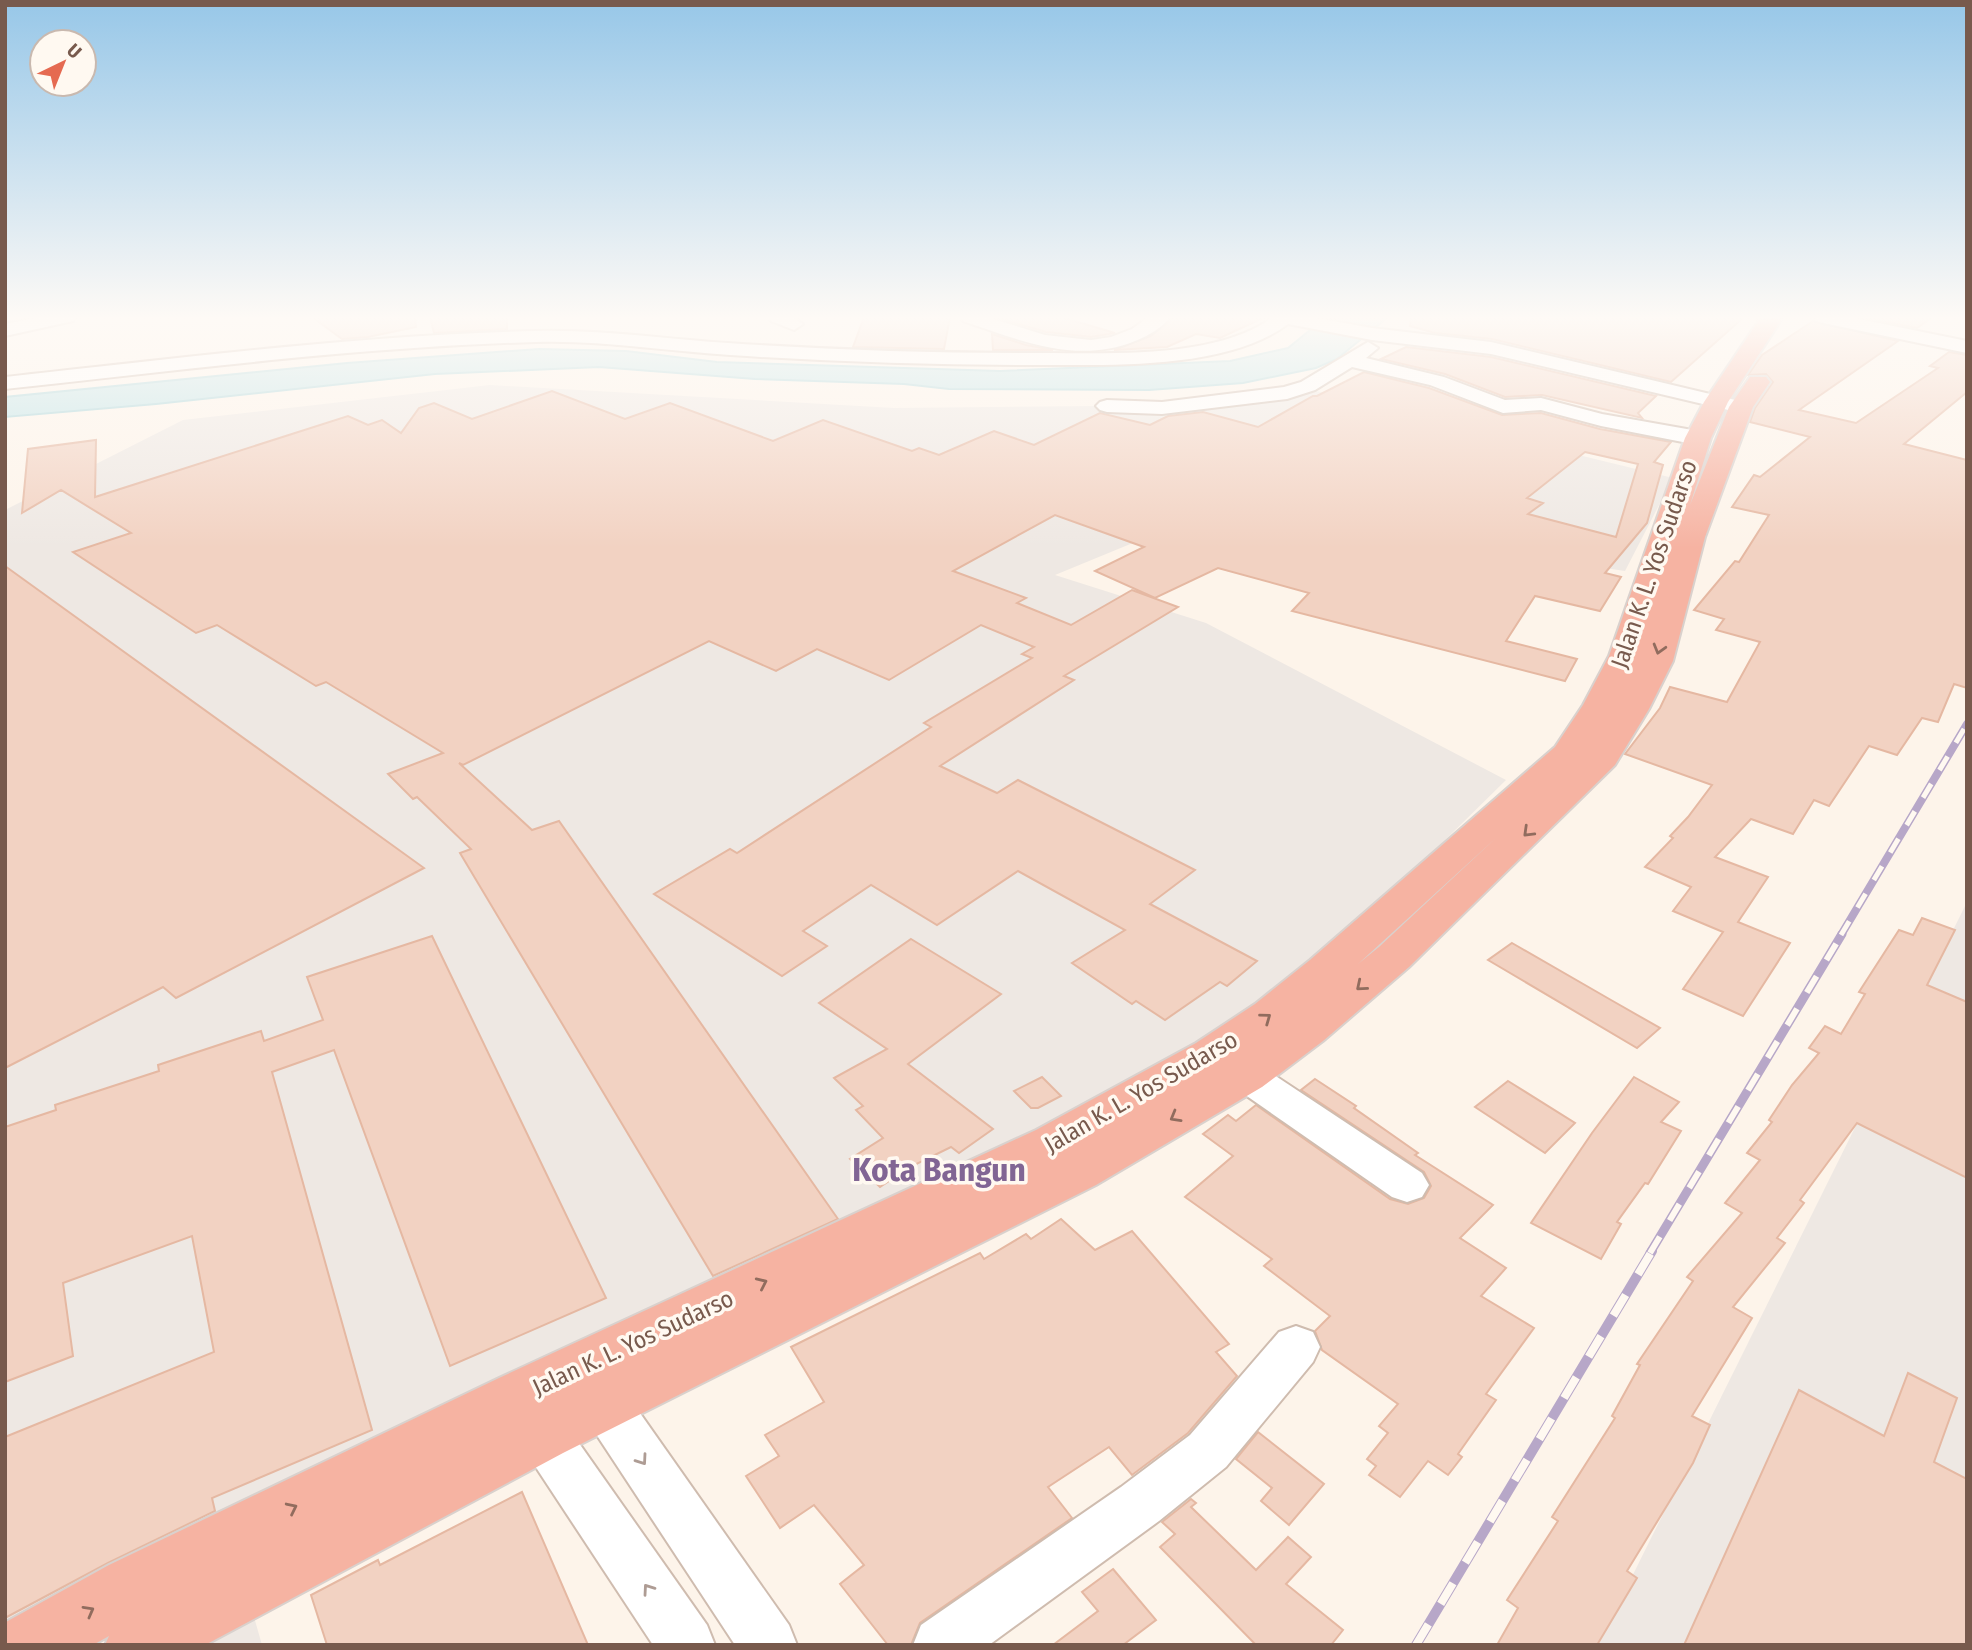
<svg xmlns="http://www.w3.org/2000/svg" width="1972" height="1650" font-family="'Fira Sans Condensed',sans-serif">
	<rect width="100%" height="100%" fill="#fdf4ea"/>
	<g fill="#eee8e3">
		<path d="M490,385L894,408L1211,405L1312,390L1673,478L1625,571L1213,510L1055,575L1206,623L1506,780L1376,908L1212,1055L126,1561L5,1631V510L183,420Z"/>
		<path d="M1967,902V1645H1598Z"/>
		<path d="M252,1610L262,1645H192Z"/>
	</g>
	<path fill="#bee3e7" stroke="#a4d3d9" stroke-width="2" d="M1326,317H1388L1337,359L1316,368L1243,383L1149,390L949,389L904,384L755,379L599,367L435,374L156,404L5,417V397L347,363L539,349L626,351L717,362L1000,371L1230,361L1288,348Z"/>
	<g fill="#f2d2c2" stroke="#e5b8a2" stroke-width="2" fill-rule="evenodd">
		<path d="M312,317H415L416,327L368,337L342,339Z"/>
		<path d="M430,317H507V329L434,333Z"/>
		<path d="M864,317H950L944,349L853,347Z"/>
		<path d="M995,317H1061L1115,333L1091,337L1046,332Z"/>
		<path d="M1173,317H1265L1220,338L1196,334L1167,347L1114,350L1151,336Z"/>
		<path d="M1411,317H1744L1671,382L1492,339L1435,333L1410,326Z"/>
		<path d="M1861,317H1933L1917,328Z"/>
		<path d="M1813,321L1898,341L1799,410L1856,423L1938,368L1930,366L1949,352L1967,355V392L1904,444L1967,460V688L1954,684L1938,722L1922,718L1897,755L1869,746L1829,806L1814,800L1793,834L1751,819L1715,857L1768,877L1738,922L1790,943L1743,1016L1683,989L1723,932L1673,911L1691,887L1645,867L1673,838L1670,836L1688,817L1712,785L1625,754L1660,708L1670,687L1727,702L1760,642L1716,630L1724,619L1694,610L1735,561L1739,562L1769,515L1732,507L1754,475L1760,477L1810,437L1750,422L1755,408L1773,382L1766,374L1748,375L1762,355Z"/>
		<path d="M992,334L1026,345L1053,350H993Z"/>
		<path d="M1406,347L1491,357L1656,396L1638,413L1642,418L1542,395L1505,397L1445,374L1381,359Z"/>
		<path d="M1364,372L1429,388L1502,415L1541,413L1600,429L1671,442L1654,462L1663,465L1647,523L1605,573L1621,577L1600,611L1535,596L1506,641L1577,659L1565,681L1292,611L1309,593L1218,568L1155,598L1095,571L1144,547L1055,515L953,571L1026,598L1017,603L1071,625L1132,590L1178,607L1064,676L1074,680L940,766L997,793L1018,780L1195,870L1150,904L1257,961L1227,986L1220,982L1165,1020L1136,1001L1132,1004L1072,963L1125,930L1018,871L937,925L871,885L803,931L827,946L782,976L654,894L730,849L737,853L931,727L924,723L1032,658L1022,654L1034,647L981,625L889,680L817,649L776,671L709,641L463,765L459,763L532,830L559,821L838,1219L713,1276L460,853L471,849L417,797L413,799L388,774L443,753L326,682L316,686L217,625L196,633L73,552L131,533L61,490L22,513L28,449L96,440L95,497L348,416L368,425L382,420L401,433L419,408L434,403L472,419L552,391L625,419L670,403L773,441L823,420L912,451L919,448L939,455L994,431L1034,445L1100,413L1150,425L1168,416L1203,412L1258,427L1313,396H1317ZM1585,452L1638,464L1616,537L1528,514L1543,503L1527,498Z"/>
		<path d="M5,566L424,868L176,998L163,987L5,1068Z"/>
		<path d="M1922,918L1955,930L1927,985L1967,1002V1178L1857,1123L1800,1200L1804,1203L1777,1238L1785,1243L1733,1307L1752,1318L1692,1416L1710,1425L1693,1463L1627,1571L1637,1578L1597,1645H1497L1518,1608L1507,1600L1558,1521L1552,1517L1615,1418L1612,1416L1640,1365L1637,1364L1693,1281L1687,1277L1742,1213L1725,1203L1760,1160L1747,1153L1772,1122L1769,1120L1792,1085L1819,1053L1809,1048L1825,1026L1841,1034L1865,994L1859,992L1899,930L1913,935Z"/>
		<path d="M432,936L606,1298L450,1366L334,1050L272,1072L372,1430L212,1498L215,1511L108,1563L5,1618V1437L214,1352L192,1236L63,1283L73,1356L5,1382V1127L56,1110L55,1105L159,1071L158,1065L261,1031L264,1041L323,1020L307,977Z"/>
		<path d="M911,939L1001,994L908,1064L993,1129L959,1153L951,1147L910,1167L880,1187L850,1159L883,1138L856,1110L863,1106L834,1078L887,1049L819,1003Z"/>
		<path d="M1512,943L1611,1000L1660,1028L1637,1048L1488,960Z"/>
		<path d="M1042,1077L1061,1096L1038,1108H1031L1014,1091Z"/>
		<path d="M1634,1077L1679,1102L1661,1122L1681,1131L1648,1184L1645,1183L1617,1222L1621,1224L1601,1259L1531,1223L1592,1133Z"/>
		<path d="M1315,1079L1356,1106L1354,1108L1418,1153L1415,1155L1493,1205L1460,1238L1506,1268L1481,1296L1534,1328L1486,1394L1496,1400L1458,1454L1462,1457L1448,1475L1428,1461L1400,1497L1369,1475L1376,1466L1367,1459L1388,1433L1379,1426L1398,1404L1322,1350L1315,1331L1330,1316L1264,1266L1272,1259L1185,1197L1233,1156L1203,1134L1228,1115L1236,1121L1256,1105L1390,1199L1408,1204L1424,1198L1431,1186L1424,1172L1301,1090Z"/>
		<path d="M1508,1081L1575,1123L1545,1153L1475,1107Z"/>
		<path d="M1061,1219L1095,1250L1132,1231L1229,1344L1216,1352L1237,1376L1188,1433L1132,1475L1109,1447L1048,1487L1072,1518L920,1623L911,1645H888L840,1584L864,1565L814,1505L780,1528L746,1476L779,1456L765,1435L824,1402L791,1347L980,1253L984,1259L1026,1234L1031,1239Z"/>
		<path d="M1908,1373L1957,1398L1934,1462L1967,1479V1645H1684L1799,1390L1884,1436Z"/>
		<path d="M1258,1432L1324,1484L1289,1525L1261,1501L1272,1488L1236,1459Z"/>
		<path d="M522,1492L588,1645H327L311,1595L378,1560L380,1565Z"/>
		<path d="M1191,1499L1196,1503L1191,1507L1256,1570L1288,1537L1311,1557L1286,1584L1343,1630L1331,1645H1256L1160,1547L1175,1534L1162,1522Z"/>
		<path d="M1113,1569L1156,1620L1123,1645H1053L1098,1611L1082,1592Z"/>
	</g>
	<g fill="none" stroke-linecap="round" stroke-linejoin="round">
		<g stroke="#cfbcaf" stroke-width="4">
			<g id="minor">
				<path d="M41,317H75L73,321L5,336V324Z"/>
				<path d="M769,317H793L803,324L794,330L771,321Z"/>
				<path d="M961,317H987L1045,335L1091,340L1111,337L1132,329L1149,317H1170C1162,328 1148,336 1135,341C1077,365 1019,340 963,321Z"/>
				<path d="M1273,317H1311L1372,328L1491,342L1748,403L1752,407L1748,411L1741,413L1491,354L1372,340L1288,324C1228,369 1115,365 1042,365C938,365 834,362 730,355C665,351 601,340 536,342C359,347 181,370 5,389V377C181,358 359,335 536,331C600,329 664,339 728,343C833,350 937,353 1042,353C1110,353 1217,359 1273,317Z"/>
				<path d="M1814,317H1849L1967,341V353L1823,323L1816,321Z"/>
				<path d="M1368,342L1378,348L1366,358L1444,377L1505,400L1541,398L1602,414L1698,431L1706,433L1709,438L1706,443L1698,445L1601,426L1541,410L1503,413L1430,385L1352,367L1315,390L1287,399L1162,414L1107,412L1100,410L1096,406L1100,402L1107,400L1162,402L1284,387L1301,382Z"/>
				<path d="M1245,1061L1259,1065L1422,1173L1429,1185L1422,1197L1407,1202L1392,1197L1231,1085L1225,1075L1231,1065Z"/>
				<path d="M1296,1326L1313,1332L1320,1347L1313,1362L1226,1467L1159,1521L989,1645H913L921,1625L1121,1487L1190,1435L1279,1332Z"/>
				<path d="M593,1365L611,1372L789,1625L797,1645H735L575,1402L568,1387L575,1372Z"/>
				<path d="M532,1396L550,1402L707,1625L715,1645H653L514,1434L507,1418L514,1402Z"/>
			</g>
		</g>
		<g stroke="#d9d1cd" stroke-width="4">
			<path id="highway" d="M1761,317H1783L1728,402L1711,438L1690,505L1729,407L1750,377H1766L1770,382L1753,407L1705,537L1673,661L1649,709L1615,765L1409,967L1323,1041L1262,1087L1096,1185L563,1453L205,1645H105L109,1636L93,1645H5L6,1622L109,1565L499,1378L1036,1130L1196,1043L1255,1004L1310,960L1555,747L1583,705L1609,656L1685,438L1704,402ZM1497,837L1379,947L1358,964Z"/>
		</g>
		<use href="#minor" fill="#fff" fill-rule="evenodd"/>
		<use href="#highway" fill="#f6b3a2" fill-rule="evenodd"/>
		<g stroke="#b7a7c8" stroke-width="8">
			<path id="rail-far2" d="M1841,935L1967,724"/>
		</g>
		<g stroke="#b7a7c8" stroke-width="9">
			<path id="rail-far1" d="M1650,1253L1842,934"/>
		</g>
		<g stroke="#b7a7c8" stroke-width="10">
			<path id="rail" d="M1416,1645L1652,1251"/>
		</g>
		<use href="#rail-far2" stroke="#fff9f1" stroke-width="5" stroke-dasharray="16" stroke-linecap="butt"/>
		<use href="#rail-far1" stroke="#fff9f1" stroke-width="6" stroke-dasharray="19" stroke-linecap="butt"/>
		<use href="#rail" stroke="#fff9f1" stroke-width="8" stroke-dasharray="24" stroke-linecap="butt"/>
	</g>
	<defs><path id="oneway-chevron" d="M-2-3.5L2.5 0L-2 3.5" fill="none" stroke-width="1.6" stroke-linecap="round" stroke-linejoin="round" transform="scale(1.75)"/></defs>
	<g stroke="#916c5e">
		<use href="#oneway-chevron" transform="translate(1659 649) rotate(106)"/>
		<use href="#oneway-chevron" transform="translate(1528 832) rotate(136)"/>
		<use href="#oneway-chevron" transform="translate(1361 986) rotate(140)"/>
		<use href="#oneway-chevron" transform="translate(1266 1018) rotate(-36)"/>
		<use href="#oneway-chevron" transform="translate(1175 1117) rotate(150)"/>
		<use href="#oneway-chevron" transform="translate(762 1283) rotate(-25)"/>
		<use href="#oneway-chevron" transform="translate(292 1508) rotate(-26)"/>
		<use href="#oneway-chevron" transform="translate(89 1611) rotate(-29)"/>
	</g>
	<g stroke="#ae9c94">
		<use href="#oneway-chevron" transform="translate(642 1460) rotate(55)"/>
		<use href="#oneway-chevron" transform="translate(648 1589) rotate(-125)"/>
	</g>
	<linearGradient id="sky" x2="0" y2="1"><stop stop-color="#97c7e8"/><stop offset="0.58" stop-color="#fefaf6"/><stop offset="1" stop-color="#fefaf6" stop-opacity="0"/></linearGradient>
	<rect width="1972" height="548" fill="url(#sky)"/>
	<g text-anchor="middle" dominant-baseline="central" stroke-width="7" stroke-linejoin="round" paint-order="stroke">
		<g font-size="24" fill="#785a4d" stroke="#fff9f1">
			<text transform="translate(1654 564) rotate(-71)">Jalan K. L. Yos Sudarso</text>
			<text transform="translate(1141 1092) rotate(-30)">Jalan K. L. Yos Sudarso</text>
			<text transform="translate(633 1343) rotate(-25)">Jalan K. L. Yos Sudarso</text>
		</g>
		<g font-size="33" font-weight="bold" fill="#816594" stroke="#fff9f1">
			<text x="939" y="1170">Kota Bangun</text>
		</g>
	</g>
	<rect width="1972" height="1650" fill="none" stroke="#785a4d" stroke-width="14"/>
	<g transform="translate(63 63) rotate(43)"><circle r="33" fill="#fff9f1" stroke="#c9b9af" stroke-width="2"/>
	<path d="M0-5L12 26L0 18L-12 26Z" fill="#e56a51"/>
	<text y="-10" font-size="19" font-weight="bold" text-anchor="middle" fill="#785a4d">U</text>
	</g>
</svg>
